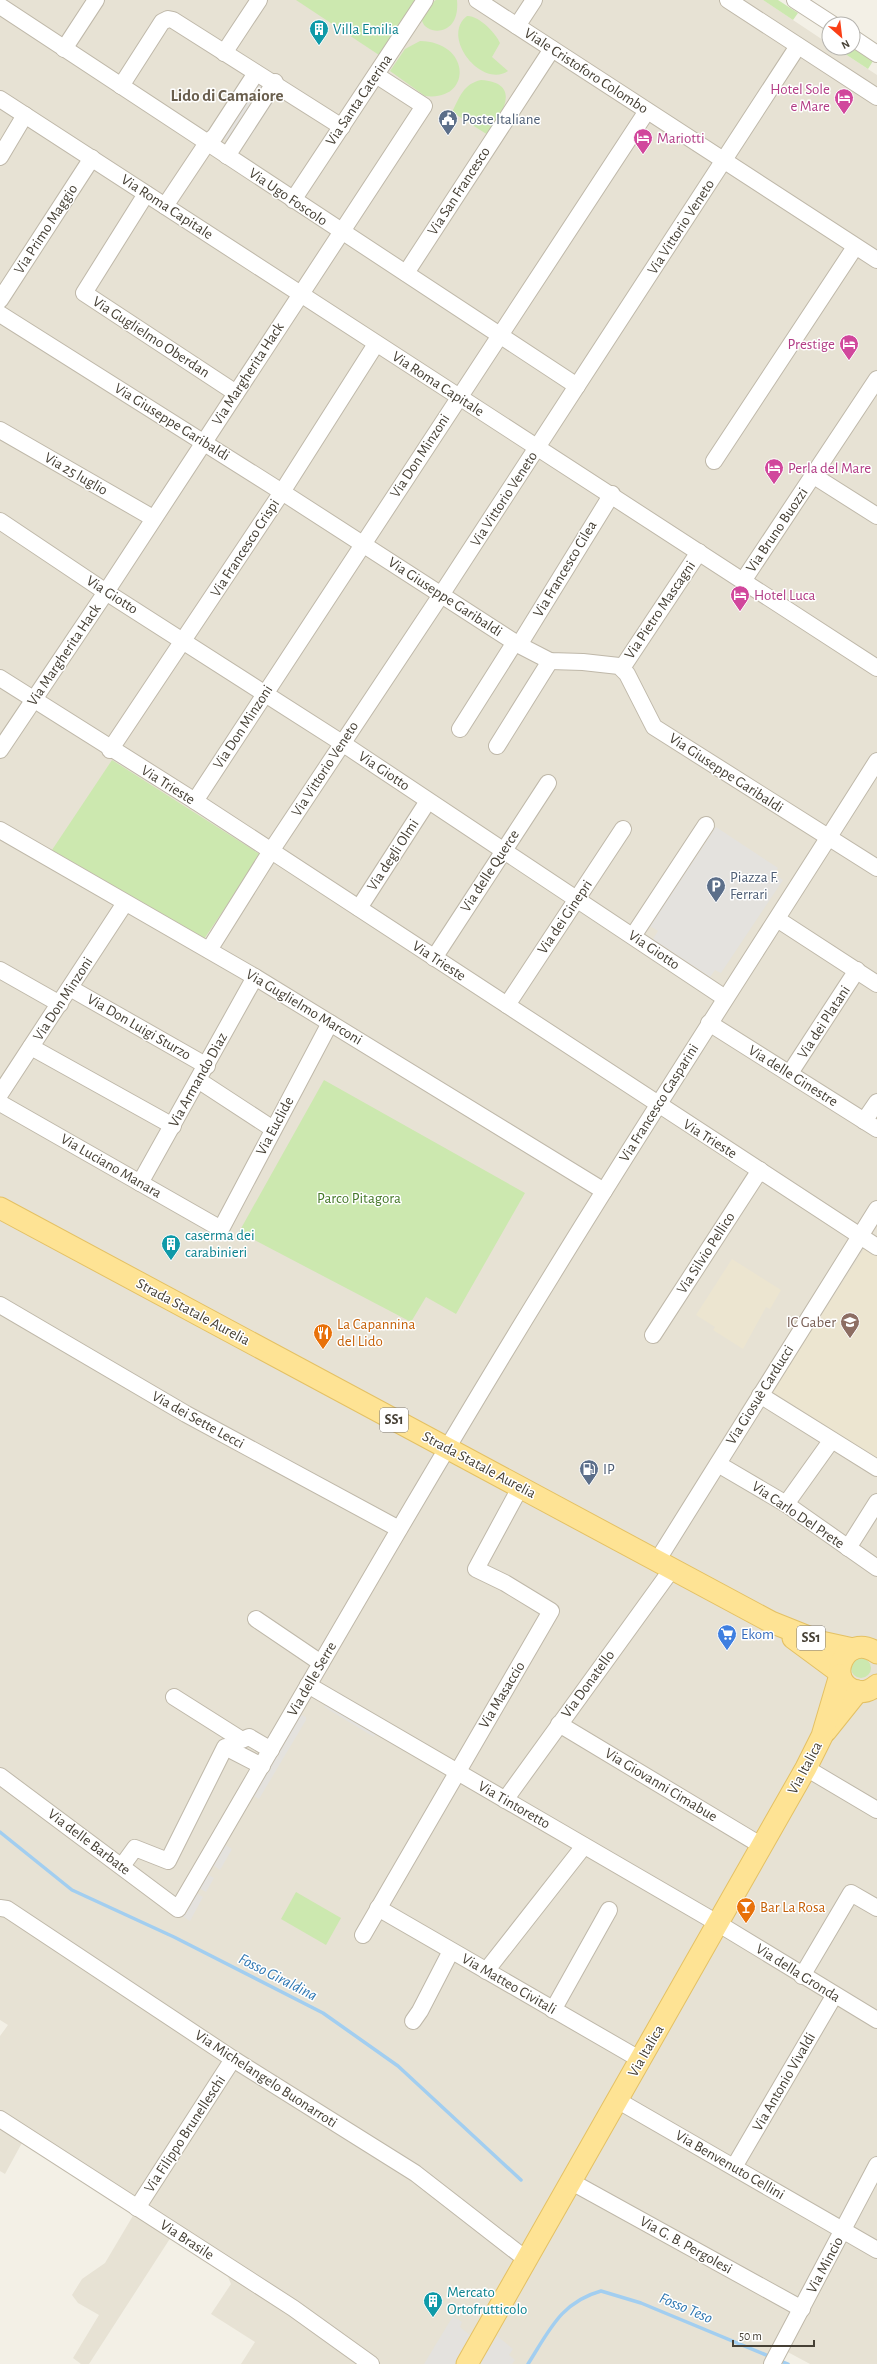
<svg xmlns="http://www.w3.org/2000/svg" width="877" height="2364" font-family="'Alegreya Sans',sans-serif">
	<rect width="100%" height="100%" fill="#f3f0e6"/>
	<path fill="#e7e2d4" d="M0,0H763L829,44V48H836L877,75V2364H810L784,2350L778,2364H241L255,2342L211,2314L231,2284L226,2272L171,2237L89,2364H81L73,2358L99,2315L78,2303L72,2295L82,2279L105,2263L134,2214L23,2141L5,2174L0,2171V2036L8,2025L0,2020Z"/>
	<g fill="#ece5d0">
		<path d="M866,1246L877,1254V1461L771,1392Z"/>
		<path d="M732,1259L781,1290L770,1309L766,1307L743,1349L713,1330L715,1327L696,1315Z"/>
	</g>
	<g fill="#cce8af">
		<path d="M296,0H416L379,55Z"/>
		<path d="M436,0H457C462,52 393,28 436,0Z"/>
		<path d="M763,0H778L798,13L793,20Z"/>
		<path d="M467,16C478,15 496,33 500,43L492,57L508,71C482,89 440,37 467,16Z"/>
		<path d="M420,41C472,42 472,102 425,96L390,71L405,49Z"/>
		<path d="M836,48H853L873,61L868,69Z"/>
		<path d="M481,80C523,83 502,114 488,135L452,112C460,97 463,84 481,80Z"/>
		<path d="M112,760L261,855L204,939L52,850Z"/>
		<path d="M324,1080L525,1193L456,1314L426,1297L411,1322L239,1232Z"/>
		<circle cx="861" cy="1668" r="10"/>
		<path d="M296,1892L341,1918L326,1945L281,1919Z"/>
	</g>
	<g fill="#e4e2de">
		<path d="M256,79L279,93L247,142H230L220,135Z"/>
		<path d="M716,827L778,868L774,874L783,880L721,973L715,970L710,977L653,939L658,931L650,926Z"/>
		<path d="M329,1700L379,1729L374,1737L324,1707Z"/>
		<path d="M299,1714L306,1717V1720L259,1799L251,1795Z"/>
		<path d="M224,1844L232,1849L220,1870L211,1864Z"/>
		<path d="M207,1874L214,1878L206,1892L199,1888Z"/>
		<path d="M196,1893L203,1897L190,1921L182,1916Z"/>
		<path d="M453,2316L462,2322L460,2327L475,2339L460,2364H424Z"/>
		<path d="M497,2336L513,2349L509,2355L515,2360L512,2364H480Z"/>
	</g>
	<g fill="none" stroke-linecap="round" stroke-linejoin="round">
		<g stroke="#a2cef0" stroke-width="3.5">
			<path d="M0,1832L72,1890L174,1937L323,2013L398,2066L521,2180"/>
			<path d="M778,2360L788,2364"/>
			<path d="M528,2364C549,2331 561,2302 601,2291L641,2303L771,2357"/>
		</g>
		<g stroke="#bfb8a9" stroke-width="18">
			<g id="minor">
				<path d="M477,0L877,260"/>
				<path d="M728,0L877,97"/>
				<path d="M795,0L832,24"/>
				<path d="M0,6L577,386"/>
				<path d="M517,26L534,0"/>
				<path d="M853,38L877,54"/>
				<path d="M64,49L96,0"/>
				<path d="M224,53L259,0"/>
				<path d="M121,86L162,22L168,19L173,20L342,127"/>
				<path d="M0,99L877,668"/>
				<path d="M227,156L275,82"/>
				<path d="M0,157L25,115"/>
				<path d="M146,194L84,293L236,393"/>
				<path d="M293,200L425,0"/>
				<path d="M165,206L207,143L215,136L256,73"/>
				<path d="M406,273L552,49"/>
				<path d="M0,300L92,158"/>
				<path d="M0,314L282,492L519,645L550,661L583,662L619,666L627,674L654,727L877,868"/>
				<path d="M0,430L153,518"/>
				<path d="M714,461L855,247"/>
				<path d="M814,476L877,516"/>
				<path d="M0,521L106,592L342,743L725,998"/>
				<path d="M743,581L877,379"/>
				<path d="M519,645L612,494"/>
				<path d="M622,668L699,552"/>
				<path d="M0,678L195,801L877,1247"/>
				<path d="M460,729L515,642"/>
				<path d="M497,746L550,661"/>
				<path d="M0,750L106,592L424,106L376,75"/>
				<path d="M110,750L282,492L376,344"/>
				<path d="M195,801L647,111"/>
				<path d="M0,830L255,977L604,1191"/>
				<path d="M359,908L428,801"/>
				<path d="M777,919L877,984"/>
				<path d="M633,936L706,825"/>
				<path d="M209,950L271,851L441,595L798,46"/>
				<path d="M434,958L548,783"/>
				<path d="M0,970L60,1004"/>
				<path d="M70,988L207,1066"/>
				<path d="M507,1005L623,829"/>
				<path d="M709,1023L877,1129"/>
				<path d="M31,1047L173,1126"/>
				<path d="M790,1073L857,970"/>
				<path d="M198,1080L273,1129"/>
				<path d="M0,1094L125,903"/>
				<path d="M0,1103L221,1229L330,1023"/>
				<path d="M864,1121L877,1102"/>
				<path d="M140,1183L255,977"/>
				<path d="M0,1305L186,1414L399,1529"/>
				<path d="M653,1335L760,1170"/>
				<path d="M760,1395L877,1468"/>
				<path d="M718,1464L786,1504L877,1568"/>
				<path d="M786,1504L831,1441"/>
				<path d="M848,1548L877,1502"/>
				<path d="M657,1561L877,1209"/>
				<path d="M256,1619L321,1663"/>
				<path d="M308,1685L719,1924L877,2020"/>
				<path d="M174,1697L242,1740L249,1737L271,1750"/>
				<path d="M559,1724L762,1846"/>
				<path d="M806,1768L877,1810"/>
				<path d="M0,1776L178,1909C302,1697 423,1484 552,1275C658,1102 769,932 877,761"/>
				<path d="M505,1800L672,1569"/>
				<path d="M122,1866L135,1848L168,1861L225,1747L262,1766"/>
				<path d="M0,1908L7,1909L233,2059L415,2173L527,2260"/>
				<path d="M378,1908L641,2060"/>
				<path d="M363,1935L551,1611L505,1583L476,1569L521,1486"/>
				<path d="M486,1971L584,1846"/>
				<path d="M802,1976L851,1893L877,1908"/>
				<path d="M553,2010L609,1910"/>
				<path d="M413,2021L420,2011L451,1951"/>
				<path d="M617,2100L877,2250"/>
				<path d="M0,2119L293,2308L371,2364"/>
				<path d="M734,2167L834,1996"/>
				<path d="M570,2181L802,2309"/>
				<path d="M137,2208L233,2059"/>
				<path d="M772,2364L877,2165"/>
			</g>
		</g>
		<g stroke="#e4c164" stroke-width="23">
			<g id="major">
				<path d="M0,1208L771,1622L821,1642L853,1649"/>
				<path d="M793,1638L839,1672"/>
				<path d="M877,1653C845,1630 823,1683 857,1691C864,1693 871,1690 877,1685"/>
				<path d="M826,1731L858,1691"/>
				<path d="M467,2364L806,1768L822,1736L840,1675"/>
			</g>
		</g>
		<use href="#minor" stroke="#fff" stroke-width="16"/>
		<use href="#major" stroke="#fee394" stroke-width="21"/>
	</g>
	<defs>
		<g id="building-pin" transform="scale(1)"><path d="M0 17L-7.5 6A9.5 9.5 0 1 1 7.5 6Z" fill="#0f9aa8" stroke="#fff"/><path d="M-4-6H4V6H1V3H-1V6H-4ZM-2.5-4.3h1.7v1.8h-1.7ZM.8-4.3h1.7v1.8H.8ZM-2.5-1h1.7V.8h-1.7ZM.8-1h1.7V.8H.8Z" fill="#fff"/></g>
		<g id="hotel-pin" transform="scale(1)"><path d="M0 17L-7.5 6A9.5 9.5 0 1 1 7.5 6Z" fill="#d1479c" stroke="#fff"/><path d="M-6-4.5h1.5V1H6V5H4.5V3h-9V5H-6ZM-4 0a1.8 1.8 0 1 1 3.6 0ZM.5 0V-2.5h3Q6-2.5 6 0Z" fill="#fff"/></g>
		<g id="civic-pin" transform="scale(1)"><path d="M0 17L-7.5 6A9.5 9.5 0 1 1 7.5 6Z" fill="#5c6f8a" stroke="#fff"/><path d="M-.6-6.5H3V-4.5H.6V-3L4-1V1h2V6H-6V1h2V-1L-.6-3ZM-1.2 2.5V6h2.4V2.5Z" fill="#fff"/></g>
		<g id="parking-pin" transform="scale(1)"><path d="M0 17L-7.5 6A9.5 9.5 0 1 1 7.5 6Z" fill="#5c6f8a" stroke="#fff"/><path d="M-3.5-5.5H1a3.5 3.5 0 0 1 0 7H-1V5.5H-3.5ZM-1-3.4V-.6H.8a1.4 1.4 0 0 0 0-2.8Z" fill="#fff"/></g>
		<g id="school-pin" transform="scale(1)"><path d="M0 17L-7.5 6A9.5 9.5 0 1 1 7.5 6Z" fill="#8d6e63" stroke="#fff"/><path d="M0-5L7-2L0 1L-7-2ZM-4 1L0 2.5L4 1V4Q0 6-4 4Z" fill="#fff"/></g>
		<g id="restaurant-pin" transform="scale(1)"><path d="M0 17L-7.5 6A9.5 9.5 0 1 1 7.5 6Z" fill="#e8710a" stroke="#fff"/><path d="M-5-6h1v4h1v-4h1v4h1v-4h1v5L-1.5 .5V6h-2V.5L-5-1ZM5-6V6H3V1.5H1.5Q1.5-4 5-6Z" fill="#fff"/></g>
		<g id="fuel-pin" transform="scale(1)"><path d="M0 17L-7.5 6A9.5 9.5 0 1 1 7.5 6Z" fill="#5c6f8a" stroke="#fff"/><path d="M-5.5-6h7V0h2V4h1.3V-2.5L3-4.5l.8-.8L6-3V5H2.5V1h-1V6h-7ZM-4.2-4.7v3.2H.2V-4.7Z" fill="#fff"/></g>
		<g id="supermarket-pin" transform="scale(1)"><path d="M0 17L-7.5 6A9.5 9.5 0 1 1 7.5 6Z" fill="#3f7fe0" stroke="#fff"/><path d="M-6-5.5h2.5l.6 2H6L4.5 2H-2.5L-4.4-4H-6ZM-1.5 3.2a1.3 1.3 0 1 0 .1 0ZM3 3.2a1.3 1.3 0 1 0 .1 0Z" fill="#fff"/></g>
		<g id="bar-pin" transform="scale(1)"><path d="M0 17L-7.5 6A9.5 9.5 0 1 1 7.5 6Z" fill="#e8710a" stroke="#fff"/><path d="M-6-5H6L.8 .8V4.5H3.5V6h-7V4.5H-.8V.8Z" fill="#fff"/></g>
	</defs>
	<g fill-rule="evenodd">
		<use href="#building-pin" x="319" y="29"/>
		<use href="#hotel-pin" x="844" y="98"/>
		<use href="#civic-pin" x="448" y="119"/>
		<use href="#hotel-pin" x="643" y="138"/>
		<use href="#hotel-pin" x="849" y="344"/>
		<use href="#hotel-pin" x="774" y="468"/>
		<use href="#hotel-pin" x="740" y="595"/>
		<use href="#parking-pin" x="716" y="886"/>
		<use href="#building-pin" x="171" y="1244"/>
		<use href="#school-pin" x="850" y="1322"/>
		<use href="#restaurant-pin" x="323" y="1333"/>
		<use href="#fuel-pin" x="589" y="1469"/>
		<use href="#supermarket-pin" x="727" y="1634"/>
		<use href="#bar-pin" x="746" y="1907"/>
		<use href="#building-pin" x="433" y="2301"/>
	</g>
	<g text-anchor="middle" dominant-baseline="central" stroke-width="3" stroke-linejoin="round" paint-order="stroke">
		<g fill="#fff" stroke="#7e7972" stroke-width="1">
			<rect x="380" y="1408" width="28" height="24" rx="3"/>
			<rect x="797" y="1626" width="28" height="24" rx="3"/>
		</g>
		<g font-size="14" font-weight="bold" fill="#464035">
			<text x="394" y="1420">SS1</text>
			<text x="811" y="1638">SS1</text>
		</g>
		<g font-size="15" fill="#0d838f" stroke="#fff" text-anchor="start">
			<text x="333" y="29">Villa Emilia</text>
			<text x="185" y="1235">caserma dei<tspan x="185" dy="17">carabinieri</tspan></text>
			<text x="447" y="2292">Mercato<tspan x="447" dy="17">Ortofrutticolo</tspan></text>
		</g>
		<g font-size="15" fill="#464035" stroke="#fff">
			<text transform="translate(586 71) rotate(33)">Viale Cristoforo Colombo</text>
			<text transform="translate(359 100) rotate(-56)">Via Santa Caterina</text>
			<text transform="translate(459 191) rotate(-57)">Via San Francesco</text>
			<text transform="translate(288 197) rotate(34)">Via Ugo Foscolo</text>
			<text transform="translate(167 207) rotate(33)">Via Roma Capitale</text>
			<text transform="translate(681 227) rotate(-57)">Via Vittorio Veneto</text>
			<text transform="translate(46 229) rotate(-57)">Via Primo Maggio</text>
			<text transform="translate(151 337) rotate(33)">Via Guglielmo Oberdan</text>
			<text transform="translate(248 374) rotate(-57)">Via Margherita Hack</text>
			<text transform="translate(438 384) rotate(33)">Via Roma Capitale</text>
			<text transform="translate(172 422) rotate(32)">Via Giuseppe Garibaldi</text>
			<text transform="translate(420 456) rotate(-57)">Via Don Minzoni</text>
			<text transform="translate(76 474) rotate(30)">Via 25 luglio</text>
			<text transform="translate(504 499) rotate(-57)">Via Vittorio Veneto</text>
			<text transform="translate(777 530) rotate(-56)">Via Bruno Buozzi</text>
			<text transform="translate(245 548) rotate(-57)">Via Francesco Crispi</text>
			<text transform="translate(565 569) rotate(-59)">Via Francesco Cilea</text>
			<text transform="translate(112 595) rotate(33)">Via Giotto</text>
			<text transform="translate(445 597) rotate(33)">Via Giuseppe Garibaldi</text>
			<text transform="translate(660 610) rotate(-56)">Via Pietro Mascagni</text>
			<text transform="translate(64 655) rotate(-56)">Via Margherita Hack</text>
			<text transform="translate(243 727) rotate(-57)">Via Don Minzoni</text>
			<text transform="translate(325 769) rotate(-57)">Via Vittorio Veneto</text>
			<text transform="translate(384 771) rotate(34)">Via Giotto</text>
			<text transform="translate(726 773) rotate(33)">Via Giuseppe Garibaldi</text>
			<text transform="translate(168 785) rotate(32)">Via Trieste</text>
			<text transform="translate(393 855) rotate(-57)">Via degli Olmi</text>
			<text transform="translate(490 871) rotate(-57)">Via delle Querce</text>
			<text transform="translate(565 917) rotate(-56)">Via dei Ginepri</text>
			<text transform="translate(654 950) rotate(34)">Via Giotto</text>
			<text transform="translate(439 961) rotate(33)">Via Trieste</text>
			<text transform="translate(63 999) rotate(-57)">Via Don Minzoni</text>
			<text transform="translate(304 1007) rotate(31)">Via Guglielmo Marconi</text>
			<text transform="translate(824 1022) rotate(-57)">Via dei Platani</text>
			<text transform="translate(139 1027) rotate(30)">Via Don Luigi Sturzo</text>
			<text transform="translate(793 1076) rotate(32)">Via delle Ginestre</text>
			<text transform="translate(198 1080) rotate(-61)">Via Armando Diaz</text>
			<text transform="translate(659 1103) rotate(-58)">Via Francesco Gasparini</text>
			<text transform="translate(275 1126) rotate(-62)">Via Euclide</text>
			<text transform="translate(710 1139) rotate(32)">Via Trieste</text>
			<text transform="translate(111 1166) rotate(30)">Via Luciano Manara</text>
			<text transform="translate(706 1253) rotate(-57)">Via Silvio Pellico</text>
			<text transform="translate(193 1312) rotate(28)">Strada Statale Aurelia</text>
			<text transform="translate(760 1395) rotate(-58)">Via Giosuè Carducci</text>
			<text transform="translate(198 1420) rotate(29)">Via dei Sette Lecci</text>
			<text transform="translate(479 1465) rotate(28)">Strada Statale Aurelia</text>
			<text transform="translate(798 1515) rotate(34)">Via Carlo Del Prete</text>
			<text transform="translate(312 1679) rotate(-60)">Via delle Serre</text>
			<text transform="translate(588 1684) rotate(-54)">Via Donatello</text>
			<text transform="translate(502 1695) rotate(-59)">Via Masaccio</text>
			<text transform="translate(805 1768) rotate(-62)">Via Italica</text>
			<text transform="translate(661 1785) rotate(31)">Via Giovanni Cimabue</text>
			<text transform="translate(514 1805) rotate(30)">Via Tintoretto</text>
			<text transform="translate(89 1842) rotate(37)">Via delle Barbate</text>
			<text transform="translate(798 1973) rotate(32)">Via della Gronda</text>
			<text transform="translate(509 1984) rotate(30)">Via Matteo Civitali</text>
			<text transform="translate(646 2051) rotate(-60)">Via Italica</text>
			<text transform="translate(266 2079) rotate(33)">Via Michelangelo Buonarroti</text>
			<text transform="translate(784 2082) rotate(-60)">Via Antonio Vivaldi</text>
			<text transform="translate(185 2134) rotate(-57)">Via Filippo Brunelleschi</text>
			<text transform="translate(730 2165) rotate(30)">Via Benvenuto Cellini</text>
			<text transform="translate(187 2240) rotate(33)">Via Brasile</text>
			<text transform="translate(686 2245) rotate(29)">Via G. B. Pergolesi</text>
			<text transform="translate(825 2265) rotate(-62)">Via Mincio</text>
		</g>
		<g font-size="15" fill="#b23c85" stroke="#fff" text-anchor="start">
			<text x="830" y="89" text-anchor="end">Hotel Sole<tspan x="830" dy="17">e Mare</tspan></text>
			<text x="657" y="138">Mariotti</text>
			<text x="835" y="344" text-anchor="end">Prestige</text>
			<text x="788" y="468">Perla del Mare</text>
			<text x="754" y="595">Hotel Luca</text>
		</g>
		<g font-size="15" fill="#4e5e75" stroke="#fff" text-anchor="start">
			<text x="462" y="119">Poste Italiane</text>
			<text x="730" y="877">Piazza F.<tspan x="730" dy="17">Ferrari</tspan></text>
			<text x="603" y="1469">IP</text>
		</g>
		<g font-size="15" fill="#447828" stroke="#fff">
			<text x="359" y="1198">Parco Pitagora</text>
		</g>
		<g font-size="15" fill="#785e54" stroke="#fff" text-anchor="end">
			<text x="836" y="1322">IC Gaber</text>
		</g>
		<g font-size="15" fill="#c56008" stroke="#fff" text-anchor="start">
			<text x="337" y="1324">La Capannina<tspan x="337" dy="17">del Lido</tspan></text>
			<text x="760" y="1907">Bar La Rosa</text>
		</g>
		<g font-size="15" fill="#366cbe" stroke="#fff" text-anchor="start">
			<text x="741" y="1634">Ekom</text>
		</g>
		<g font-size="16" font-style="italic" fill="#2e77b2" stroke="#fff">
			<text transform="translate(278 1977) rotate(27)">Fosso Giraldina</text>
			<text transform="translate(686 2308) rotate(23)">Fosso Teso</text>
		</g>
		<g font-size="17" font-weight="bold" fill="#695e4d" stroke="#fff">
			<text x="227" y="95">Lido di Camaiore</text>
		</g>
	</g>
	<g transform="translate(841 36) rotate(152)"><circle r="19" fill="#ffffff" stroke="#b5b3ae"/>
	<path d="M0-3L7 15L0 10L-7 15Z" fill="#fa3f16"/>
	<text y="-6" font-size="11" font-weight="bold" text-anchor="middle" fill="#464035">N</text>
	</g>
	<path d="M733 2340v6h81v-6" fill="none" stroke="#464035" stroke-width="2"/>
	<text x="739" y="2340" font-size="12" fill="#464035" stroke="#ffffff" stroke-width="3" paint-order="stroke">50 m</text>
</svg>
